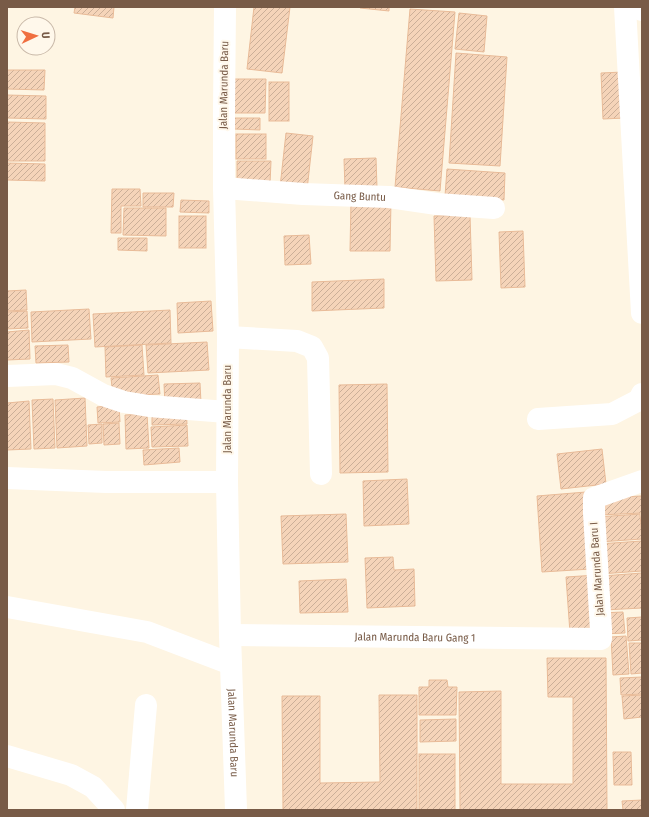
<svg xmlns="http://www.w3.org/2000/svg" width="649" height="817" font-family="'Fira Sans Condensed',sans-serif">
	<defs>
		<pattern id="building-hatch" width="6" height="6" patternUnits="userSpaceOnUse"><rect width="6" height="6" fill="#f5d4b9"/><path d="M-1 1l2-2M0 6l6-6M5 7l2-2" fill="none" stroke="#cbaf98"/></pattern>
	</defs>
	<rect width="100%" height="100%" fill="#fef5e3"/>
	<g fill="url(#building-hatch)" stroke="#e9bb98">
		<path d="M75,7H114L113,18L74,13Z"/>
		<path d="M254,7H290L282,73L247,69Z"/>
		<path d="M360,7H389V11L360,8Z"/>
		<path d="M410,9L455,12L440,191L395,187Z"/>
		<path d="M459,13L487,16L484,52L455,49Z"/>
		<path d="M456,53L507,57L500,166L449,163Z"/>
		<path d="M7,70H45L44,90L7,89Z"/>
		<path d="M623,72L625,118L603,119L601,73Z"/>
		<path d="M233,79H266L265,113H233Z"/>
		<rect x="269" y="82" width="20" height="39"/>
		<path d="M7,95L46,96V119L7,118Z"/>
		<path d="M234,118H260V130L234,129Z"/>
		<path d="M7,122L45,123V161H7Z"/>
		<path d="M286,133L313,136L307,190L280,187Z"/>
		<rect x="236" y="134" width="30" height="25"/>
		<path d="M376,158L377,188L345,189L344,159Z"/>
		<path d="M237,161H271L270,184H237Z"/>
		<path d="M7,163L45,164V181L7,180Z"/>
		<path d="M447,169L505,173L504,200L445,196Z"/>
		<path d="M112,189H140L141,206H121V233H111Z"/>
		<path d="M143,193H174L173,207H143Z"/>
		<path d="M181,200L209,201V213L180,212Z"/>
		<path d="M351,200L391,201L390,251H350Z"/>
		<path d="M124,208H166V236L123,235Z"/>
		<path d="M470,215L472,280L436,281L434,216Z"/>
		<rect x="179" y="216" width="27" height="32"/>
		<path d="M523,231L525,287L501,288L499,232Z"/>
		<path d="M309,235L311,264L285,265L284,236Z"/>
		<path d="M118,238H147V251L118,250Z"/>
		<path d="M384,279V308L312,311V282Z"/>
		<path d="M26,290L27,310L7,311V291Z"/>
		<path d="M211,301L213,331L178,333L177,303Z"/>
		<path d="M89,309L91,339L32,342L31,312Z"/>
		<path d="M170,310L171,343L95,347L93,314Z"/>
		<path d="M27,311L28,328L7,329V312Z"/>
		<path d="M29,330L30,359L7,360V332Z"/>
		<path d="M207,342L209,370L148,373L146,345Z"/>
		<path d="M68,345L69,362L36,363L35,346Z"/>
		<path d="M142,345L144,375L106,377L105,347Z"/>
		<path d="M158,375L160,394L113,396L111,378Z"/>
		<path d="M200,383L201,403L165,405L164,384Z"/>
		<path d="M387,384L388,472L340,473L339,385Z"/>
		<path d="M85,398L87,446L57,448L55,400Z"/>
		<path d="M53,399L55,448L34,449L32,400Z"/>
		<path d="M29,401L31,449L7,450V403Z"/>
		<path d="M119,405L120,422L98,423L97,407Z"/>
		<path d="M186,409L187,424L152,425V411Z"/>
		<path d="M147,414L149,448L126,449L125,415Z"/>
		<path d="M119,423L120,444L104,445L103,424Z"/>
		<path d="M102,424V443L89,444L88,425Z"/>
		<path d="M187,425L188,446L152,447L151,427Z"/>
		<path d="M179,448L180,462L144,465L143,450Z"/>
		<path d="M602,449L606,484L561,489L557,454Z"/>
		<path d="M407,479L409,524L364,526L363,481Z"/>
		<path d="M586,492L591,569L542,572L537,496Z"/>
		<path d="M642,496V513L600,515L599,498Z"/>
		<path d="M346,514L348,562L283,564L281,516Z"/>
		<path d="M640,514L642,539L599,542L597,517Z"/>
		<path d="M642,541V571L600,574L598,544Z"/>
		<path d="M393,557L394,570L414,569L415,606L367,608L365,558Z"/>
		<path d="M642,573V608L604,610L602,576Z"/>
		<path d="M597,575L600,631L570,633L566,577Z"/>
		<path d="M346,579L348,612L300,613L299,581Z"/>
		<path d="M623,612L625,633L602,634L601,613Z"/>
		<path d="M642,617V640L628,641L627,618Z"/>
		<path d="M626,636L629,674L613,675L611,637Z"/>
		<path d="M629,643H642V673L631,674Z"/>
		<path d="M547,658H606L607,810H460L459,692L501,691V784H573V697H548Z"/>
		<path d="M642,677V694L621,695L620,678Z"/>
		<path d="M429,680H447L448,687H457L456,715H419V687H429Z"/>
		<path d="M379,695H417V810H283L282,696H320V783L380,782Z"/>
		<path d="M642,695V717L624,719L622,696Z"/>
		<path d="M456,719V741L420,742V720Z"/>
		<path d="M613,752H631L632,785H614Z"/>
		<rect x="419" y="754" width="36" height="56"/>
		<path d="M642,800V810H623L622,801Z"/>
	</g>
	<g fill="none" stroke-linecap="round" stroke-linejoin="round">
		<g stroke="#fff" stroke-width="22">
			<path id="s1" d="M225,7L224,112V188L228,337L227,482L230,635L236,810"/>
			<path d="M625,7L642,313"/>
			<path d="M642,7V10"/>
			<path id="s2" d="M224,188L303,194L389,197L437,204L494,208"/>
			<path d="M228,337L297,341L312,347L318,358L321,474"/>
			<path d="M7,376L56,374L72,378L103,395L124,402L149,406L227,412"/>
			<path d="M538,419L612,414L639,400L642,394"/>
			<path d="M7,478L106,482H227"/>
			<path d="M7,607L147,632L231,664"/>
			<path id="s3" d="M230,635L601,639V630L594,513V498L642,481"/>
			<path d="M7,756L71,775L93,787L114,810"/>
			<path d="M137,810L146,705"/>
		</g>
	</g>
	<g text-anchor="middle" dominant-baseline="central" stroke-width="4" stroke-linejoin="round" paint-order="stroke">
		<g font-size="11" fill="#785b47" stroke="#fff8eb">
			<text transform="translate(224 85) rotate(-89)">Jalan Marunda Baru</text>
			<text stroke="none"><textPath href="#s2" startOffset="136">Gang Buntu</textPath></text>
			<text transform="translate(227 409) rotate(-90)">Jalan Marunda Baru</text>
			<text transform="translate(597 569) rotate(-94)">Jalan Marunda Baru I</text>
			<text stroke="none"><textPath href="#s3" startOffset="185">Jalan Marunda Baru Gang 1</textPath></text>
			<text stroke="none"><textPath href="#s1" startOffset="726">Jalan Marunda Baru</textPath></text>
		</g>
	</g>
	<rect width="649" height="817" fill="none" stroke="#785b47" stroke-width="16"/>
	<g transform="translate(36 36) rotate(86)"><circle r="19" fill="#fff8eb" stroke="#c9b9a9"/>
	<path d="M0-3L7 15L0 10L-7 15Z" fill="#f06f40"/>
	<text y="-6" font-size="11" font-weight="bold" text-anchor="middle" fill="#785b47">U</text>
	</g>
</svg>
